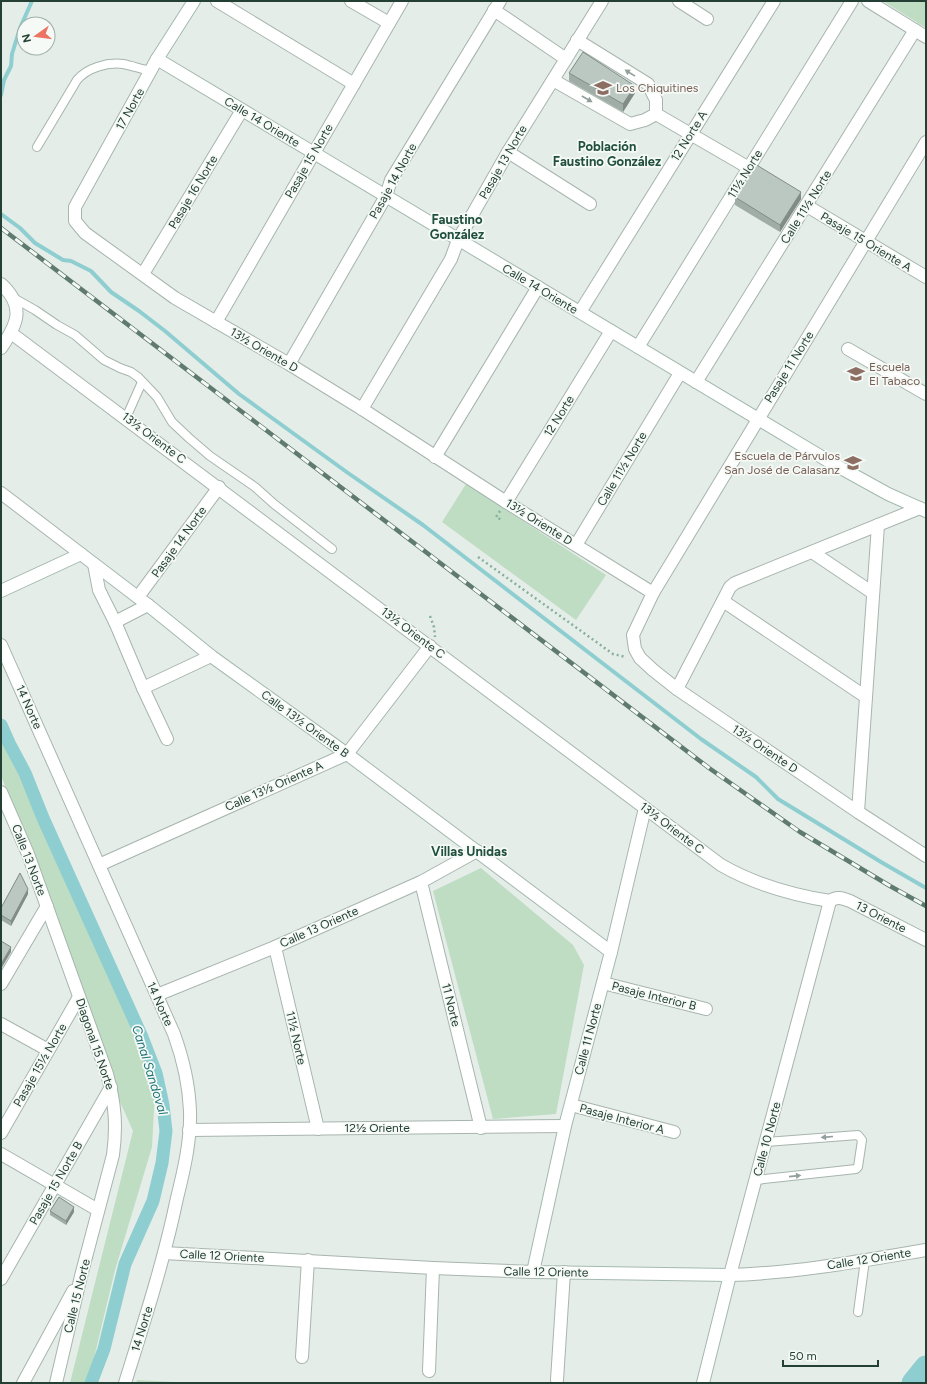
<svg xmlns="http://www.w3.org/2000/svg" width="927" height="1384" font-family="Figtree,sans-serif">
	<rect width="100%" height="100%" fill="#e5ede8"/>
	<g fill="#bfddc3">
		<path d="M883,1H926V28Z"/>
		<path d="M466,484L606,575L576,620L442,522Z"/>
		<path d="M1,726L156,1073L152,1147L115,1270L88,1383H70L133,1131L105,1068L1,775Z"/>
		<path d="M481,868L573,945L584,965L556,1114L493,1119L433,891Z"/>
		<path d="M137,1380L192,1383H136Z"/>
	</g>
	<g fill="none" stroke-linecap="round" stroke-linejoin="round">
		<g stroke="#8fced0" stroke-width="4">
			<path d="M1,95L4,80L11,66L12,54L20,28L32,1"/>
			<path d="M1,214L20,228L35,243L63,260L71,261L91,271L111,292L139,311L165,331L239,394L348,473L423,525L701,739L756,777L778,799L832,832L881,862L926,888"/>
		</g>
		<path stroke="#8fced0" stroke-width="13" d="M1,725L9,743L25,773L43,818L142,1037L156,1073L163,1105L166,1131L162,1163L153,1201L125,1264L104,1349L91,1383"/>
		<path stroke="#8fced0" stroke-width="23" d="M913,1383L926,1367"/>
		<g stroke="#a7b5ae" stroke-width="10">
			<g id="lane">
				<path d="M37,147L77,80C87,68 107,62 123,64C132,66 142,69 151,71"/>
				<path d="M12,297L35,310L57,325L75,335L104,360L120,368L131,372L138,377L157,397L172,422L189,438L210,456L255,487L274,504L332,549"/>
				<path d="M126,418L142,382"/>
				<path d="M756,1180L856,1169L858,1167L862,1140L858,1135L766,1142"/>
				<path d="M858,1312L865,1260"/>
			</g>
		</g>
		<g stroke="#a7b5ae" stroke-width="14">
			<g id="street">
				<path d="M217,1L354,84"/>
				<path d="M351,1L389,23"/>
				<path d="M679,1L707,19"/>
				<path d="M868,1L926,37"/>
				<path d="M494,10L566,59"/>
				<path d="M577,40L648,84L656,100V114"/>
				<path d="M157,59L75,207V221L85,233L175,298L289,364L362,409L506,502L653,593L633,635L635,649L640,658L653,670L677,689L858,812L926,856"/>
				<path d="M553,80L630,124L645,120L656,114"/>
				<path d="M656,114L749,168"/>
				<path d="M508,152L590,204"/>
				<path d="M807,206L926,277"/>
				<path d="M143,274L242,110"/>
				<path d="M1,284C26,307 17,325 1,348"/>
				<path d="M580,312L774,1"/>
				<path d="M216,322L402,1"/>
				<path d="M11,333L721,865C754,884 793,895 830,901"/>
				<path d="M638,347L852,1"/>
				<path d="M848,349L926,394"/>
				<path d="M289,364L386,196L391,180L500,1"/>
				<path d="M696,382L915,30"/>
				<path d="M362,409L451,259L458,240L508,152L602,1"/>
				<path d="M435,457L538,287"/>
				<path d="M1,493L81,554"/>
				<path d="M506,502L611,331"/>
				<path d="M576,545L680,373"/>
				<path d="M812,552L873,593"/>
				<path d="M94,564L99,590L115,622L143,688L167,739"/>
				<path d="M653,593L926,142"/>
				<path d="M138,597L219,487"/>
				<path d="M723,601L866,697"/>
				<path d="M115,622L148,605"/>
				<path d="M1,645L174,1034C183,1059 189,1084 190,1111C191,1140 184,1170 177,1198C164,1261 144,1322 125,1383"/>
				<path d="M143,688L211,656"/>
				<path d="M677,689L730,587L735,583L920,508"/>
				<path d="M1,792L28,854L107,1074C115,1103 117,1125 113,1155L81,1276L56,1383"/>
				<path d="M858,812L878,525"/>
				<path d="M99,865L347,754L430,646"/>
				<path d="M421,882L481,1128"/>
				<path d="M926,940L850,901C842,898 837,896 830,901L730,1275C796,1273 861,1261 926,1250"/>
				<path d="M275,947L318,1129"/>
				<path d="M611,952L645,808"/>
				<path d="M603,983L706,1009"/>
				<path d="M1,984L47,906"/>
				<path d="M157,995L275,947L421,882L477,851"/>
				<path d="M1,1024L48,1050"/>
				<path d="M571,1105L674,1132"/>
				<path d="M189,1130L565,1126"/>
				<path d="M1,1133L79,997"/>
				<path d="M1,1154L98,1210"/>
				<path d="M164,1253L433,1268L533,1272"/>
				<path d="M1,1279L111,1087"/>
				<path d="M302,1357L308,1260"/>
				<path d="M429,1371L433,1268"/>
				<path d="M557,1380L564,1272"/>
				<path d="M23,1383L73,1291"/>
			</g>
		</g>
		<g stroke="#a3b9af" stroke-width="14">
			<g id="secondary">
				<path d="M194,1L157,59L830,462L888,494L926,511"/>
				<path d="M1,591L81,554L148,605L211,656L347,754L611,952L565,1126L533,1272L730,1275L703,1383"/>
			</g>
		</g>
		<g stroke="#86b09d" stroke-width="2.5" stroke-dasharray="2 3" stroke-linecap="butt">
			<path d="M500,511L496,517L502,520"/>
			<path d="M478,557L613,654L626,657"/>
			<path d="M430,616L434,627L435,637"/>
		</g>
		<use href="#lane" stroke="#fff" stroke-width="8"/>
		<use href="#street" stroke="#fff" stroke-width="12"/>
		<use href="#secondary" stroke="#fff" stroke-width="12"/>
		<g stroke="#5f7a6f" stroke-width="4.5">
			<path id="rail" d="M1,228L709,768L800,832L890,886L926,906"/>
		</g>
		<use href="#rail" stroke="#f5faf7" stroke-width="3" stroke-dasharray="9" stroke-linecap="butt"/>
	</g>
	<g fill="#a0aca6">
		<path d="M569,73L635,93L623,112L569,81Z"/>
		<path d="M735,197L801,199L780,232L735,205Z"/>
		<path d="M28,894L11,926L1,920V908Z"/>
		<path d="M50,1211L74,1212L66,1225L50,1215Z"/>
	</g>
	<g fill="#828c87">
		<path d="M635,86V93L623,112V104Z"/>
		<path d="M801,192V199L780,232V225Z"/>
		<path d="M28,889V894L11,926V921Z"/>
		<path d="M11,947V952L1,969V964Z"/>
		<path d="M74,1207V1212L66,1225V1221Z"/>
	</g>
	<g fill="#bac8c1" stroke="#828c87">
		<path d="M583,52L635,86L623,104L569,73Z"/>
		<path d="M755,164L801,192L780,225L735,197Z"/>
		<path d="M20,873L28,889L11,921L1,915V908Z"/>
		<path d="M1,941L11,947L1,964Z"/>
		<path d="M59,1197L74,1207L66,1221L50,1211Z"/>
	</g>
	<defs><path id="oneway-solid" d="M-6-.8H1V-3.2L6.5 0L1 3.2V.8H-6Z"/></defs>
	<g fill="#929f9a">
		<use href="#oneway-solid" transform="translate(630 73) rotate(-148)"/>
		<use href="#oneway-solid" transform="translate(587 99) rotate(30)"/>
		<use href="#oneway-solid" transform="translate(827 1137) rotate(175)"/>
		<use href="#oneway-solid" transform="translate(795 1176) rotate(-6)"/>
	</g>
	<defs>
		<g id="school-bare" transform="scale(1.38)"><path d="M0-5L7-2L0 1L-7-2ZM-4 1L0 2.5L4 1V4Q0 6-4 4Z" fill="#8d6e63" stroke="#f5faf7" stroke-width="2.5" paint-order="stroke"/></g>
	</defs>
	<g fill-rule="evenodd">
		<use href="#school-bare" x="603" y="88"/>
		<use href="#school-bare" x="856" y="374"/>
		<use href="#school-bare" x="853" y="463"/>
	</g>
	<g text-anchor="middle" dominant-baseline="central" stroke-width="3.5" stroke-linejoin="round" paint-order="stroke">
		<g font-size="12" fill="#785e54" stroke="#f5faf7" text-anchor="start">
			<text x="616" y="88">Los Chiquitines</text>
			<text x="869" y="367">Escuela<tspan x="869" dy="14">El Tabaco</tspan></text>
			<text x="840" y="456" text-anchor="end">Escuela de Párvulos<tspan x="840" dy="14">San José de Calasanz</tspan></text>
		</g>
		<g font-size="12" fill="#243f34" stroke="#f5faf7">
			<text transform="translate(130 109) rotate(-61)">17 Norte</text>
			<text transform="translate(262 122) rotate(31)">Calle 14 Oriente</text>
			<text transform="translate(689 136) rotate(-58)">12 Norte A</text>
			<text transform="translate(309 161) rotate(-60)">Pasaje 15 Norte</text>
			<text transform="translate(503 162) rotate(-60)">Pasaje 13 Norte</text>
			<text transform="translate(745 174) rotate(-58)">11½ Norte</text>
			<text transform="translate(393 181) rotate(-61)">Pasaje 14 Norte</text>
			<text transform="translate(193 192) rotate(-59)">Pasaje 16 Norte</text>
			<text transform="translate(806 207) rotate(-58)">Calle 11½ Norte</text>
			<text transform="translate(866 242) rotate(31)">Pasaje 15 Oriente A</text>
			<text transform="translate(540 289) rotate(31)">Calle 14 Oriente</text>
			<text transform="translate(264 350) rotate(30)">13½ Oriente D</text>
			<text transform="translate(789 367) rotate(-58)">Pasaje 11 Norte</text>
			<text transform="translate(559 416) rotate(-58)">12 Norte</text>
			<text transform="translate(154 438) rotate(37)">13½ Oriente C</text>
			<text transform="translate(622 469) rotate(-59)">Calle 11½ Norte</text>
			<text transform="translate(539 522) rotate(32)">13½ Oriente D</text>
			<text transform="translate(179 542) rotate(-54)">Pasaje 14 Norte</text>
			<text transform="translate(413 633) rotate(37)">13½ Oriente C</text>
			<text transform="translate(29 707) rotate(66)">14 Norte</text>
			<text transform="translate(305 724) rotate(36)">Calle 13½ Oriente B</text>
			<text transform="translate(765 749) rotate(34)">13½ Oriente D</text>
			<text transform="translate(274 786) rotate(-24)">Calle 13½ Oriente A</text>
			<text transform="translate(672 828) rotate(37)">13½ Oriente C</text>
			<text transform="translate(29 860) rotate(69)">Calle 13 Norte</text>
			<text transform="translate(881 917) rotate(27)">13 Oriente</text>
			<text transform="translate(319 927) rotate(-24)">Calle 13 Oriente</text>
			<text transform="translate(654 996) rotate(14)">Pasaje Interior B</text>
			<text transform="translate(160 1004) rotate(66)">14 Norte</text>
			<text transform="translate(451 1005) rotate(76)">11 Norte</text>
			<text transform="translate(296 1038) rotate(77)">11½ Norte</text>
			<text transform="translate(588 1039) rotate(-75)">Calle 11 Norte</text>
			<text transform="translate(95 1044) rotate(71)">Diagonal 15 Norte</text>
			<text transform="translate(40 1065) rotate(-60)">Pasaje 15½ Norte</text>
			<text transform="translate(622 1119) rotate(15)">Pasaje Interior A</text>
			<text x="377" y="1128">12½ Oriente</text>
			<text transform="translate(767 1139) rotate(-75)">Calle 10 Norte</text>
			<text transform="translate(56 1183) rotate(-60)">Pasaje 15 Norte B</text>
			<text transform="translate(222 1256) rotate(3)">Calle 12 Oriente</text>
			<text transform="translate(869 1259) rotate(-9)">Calle 12 Oriente</text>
			<text transform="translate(546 1272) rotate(1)">Calle 12 Oriente</text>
			<text transform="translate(77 1296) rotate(-76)">Calle 15 Norte</text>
			<text transform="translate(142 1329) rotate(-73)">14 Norte</text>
		</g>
		<g font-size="13" font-weight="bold" fill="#21503f" stroke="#f5faf7">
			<text x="607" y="146">Población<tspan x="607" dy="15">Faustino González</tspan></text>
			<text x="457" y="219">Faustino<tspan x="457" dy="15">González</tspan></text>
			<text x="469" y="851">Villas Unidas</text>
		</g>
		<g font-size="13" font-style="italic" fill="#207579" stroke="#f5faf7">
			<text transform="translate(150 1070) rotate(73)">Canal Sandoval</text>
		</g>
	</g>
	<rect width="927" height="1384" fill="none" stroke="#243f34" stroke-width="4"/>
	<g transform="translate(36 36) rotate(256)"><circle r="19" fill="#f5faf7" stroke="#a1afa9"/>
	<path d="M0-3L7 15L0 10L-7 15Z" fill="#ec7463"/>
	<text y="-6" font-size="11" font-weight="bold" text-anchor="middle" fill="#243f34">N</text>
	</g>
	<path d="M783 1360v6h95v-6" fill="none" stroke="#243f34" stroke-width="2"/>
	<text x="789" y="1360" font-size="12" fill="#243f34" stroke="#f5faf7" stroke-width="3" paint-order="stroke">50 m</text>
</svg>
